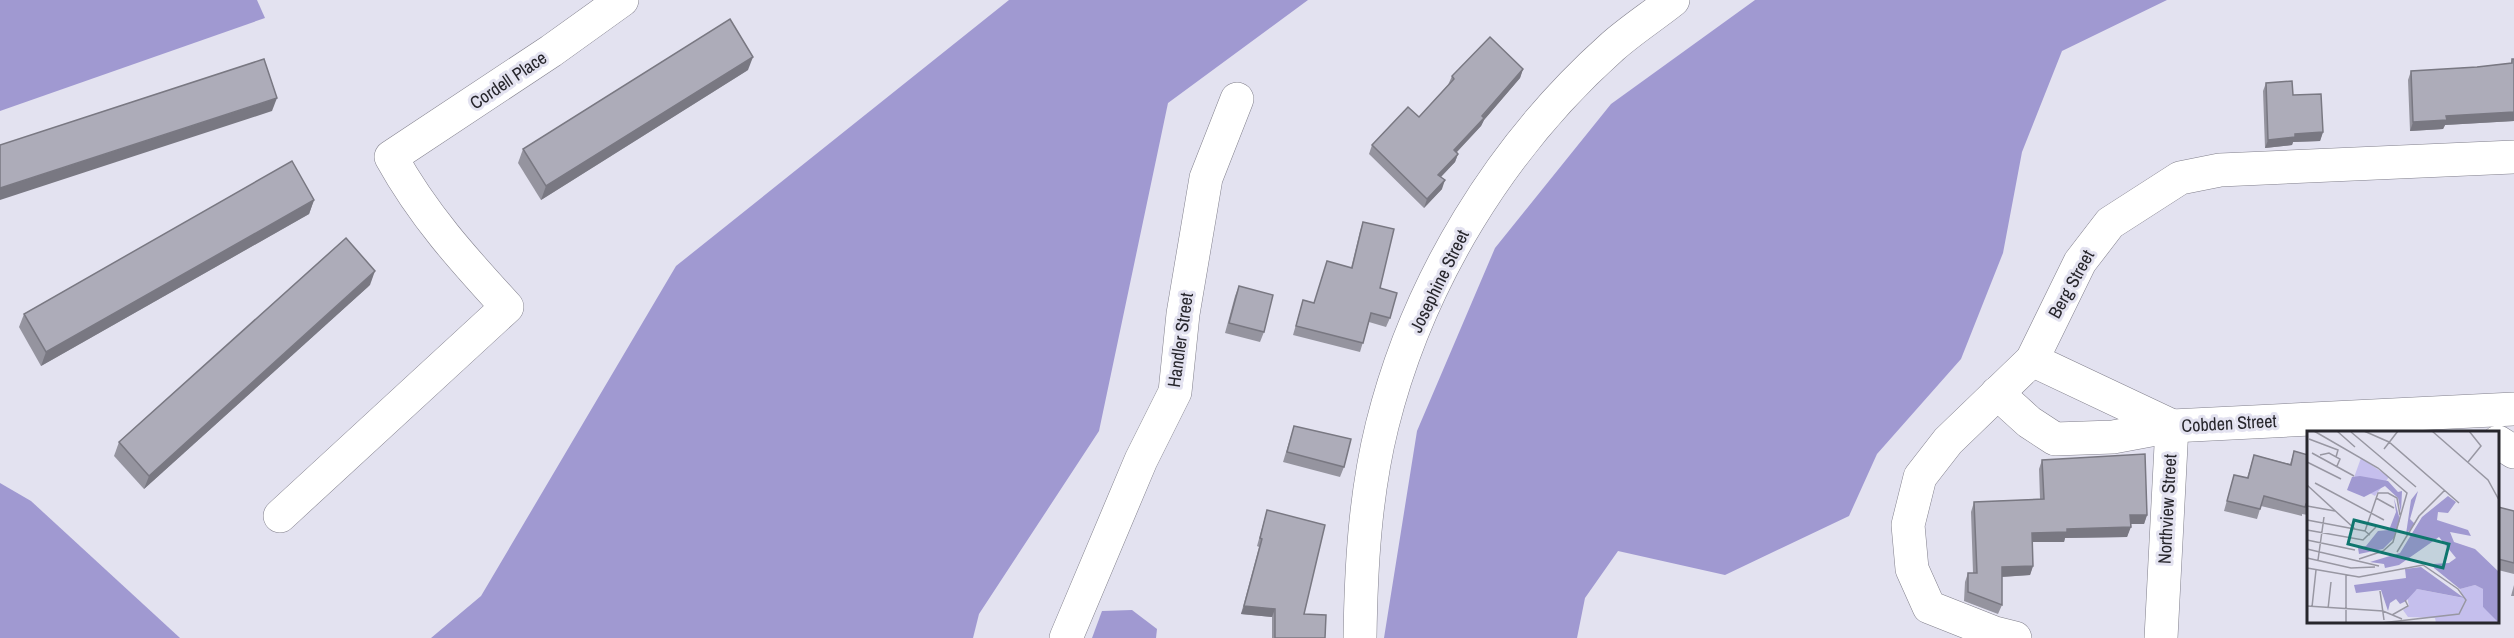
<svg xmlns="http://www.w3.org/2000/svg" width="2514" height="638" font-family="'Archivo Narrow',sans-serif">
	<rect width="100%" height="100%" fill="#e3e2f0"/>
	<g fill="#a099d1">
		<path d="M0,0H257L265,18L0,111Z"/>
		<path d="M1009,0H1308L1168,103L1099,431L979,614L973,638H431L481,596L676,266Z"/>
		<path d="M1755,0H2167L2062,51L2022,152L2003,253L1961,359L1877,454L1849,516L1725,575L1618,551L1585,598L1577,638H1384L1417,431L1495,248L1611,104Z"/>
		<path d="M0,483L31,501L180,638H0Z"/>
		<path d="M1132,610L1157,629L1156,638H1092L1102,611Z"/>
	</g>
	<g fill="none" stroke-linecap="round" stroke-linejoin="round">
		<g stroke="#807f8b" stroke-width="34">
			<g id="minor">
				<path d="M2032,360L2172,426L2161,638"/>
				<path d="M1997,393L2029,422L2055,439L2113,437L2172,426L2514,409"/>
				<path d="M2498,442L2514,452"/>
				<path d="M280,516L507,307C463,259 423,215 391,157L551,51L622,0"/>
				<path d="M1066,638L1141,460L1175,392L1183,314L1206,178L1237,99"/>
				<path d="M1360,638C1361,567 1365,495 1382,426C1418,281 1501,146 1612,47C1631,30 1653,16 1673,0"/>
				<path d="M2015,638L1995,633L1929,607L1912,569L1908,525L1920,477L1948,441L2032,360L2080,262L2110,223L2180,178L2220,170L2514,157"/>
			</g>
		</g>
		<use href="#minor" stroke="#fff" stroke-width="33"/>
	</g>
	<g fill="#95949f">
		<path d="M2512,59L2514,121L2445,125L2443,129L2410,131L2408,80L2411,71L2477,67L2511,63Z"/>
		<path d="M1523,69L1520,78L1484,120L1481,126L1457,152L1458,154L1455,162L1441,177L1442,189L1424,208L1369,154L1372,145L1419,117L1448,85L1452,76Z"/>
		<path d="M748,70L541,200L518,163L523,149Z"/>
		<path d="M2266,83L2293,95L2323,132L2320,141L2293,142L2292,145L2265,148L2263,91Z"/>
		<path d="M314,200L309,214L41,366L19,327L24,314Z"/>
		<path d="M1363,222L1380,288L1390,318L1386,327L1369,322L1360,352L1293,335L1303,300L1314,303L1327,261L1351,268L1360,231Z"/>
		<path d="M370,285L144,489L114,456L119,442Z"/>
		<path d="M1239,286L1264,332L1260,342L1225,333L1235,296Z"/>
		<path d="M1294,426L1344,467L1340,477L1283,462Z"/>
		<path d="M2294,451L2308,455V515L2302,514V516L2261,506L2257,519L2224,511L2234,475L2247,478L2254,455L2290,464Z"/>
		<path d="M2042,460L2147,515L2144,524H2131L2127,537L2065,538L2064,542H2032L2033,566L2030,575L2002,577V605L1998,614L1964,601L1965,582L1968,573H1973L1971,512L1974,502L2040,499L2039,469Z"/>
		<path d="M2498,507L2514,511V574L2498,570Z"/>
		<path d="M1267,510L1304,614L1325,638H1272V617L1241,614L1259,547L1257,546Z"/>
		<path d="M2514,585V596H2511Z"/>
	</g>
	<g fill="#797882">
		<path d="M753,57L748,70L541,200L546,186Z"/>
		<path d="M1523,69L1520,78L1484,120L1481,126L1451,158L1454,150Z"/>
		<path d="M277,98L272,111L0,200V188Z"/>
		<path d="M2514,112V121L2445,125L2443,129L2410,131L2413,122L2446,116Z"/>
		<path d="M2323,132L2320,141L2293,142L2292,145L2265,148L2268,140L2295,134Z"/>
		<path d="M1458,154L1455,162L1435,183L1438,175Z"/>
		<path d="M1445,180L1442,189L1424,208L1427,199Z"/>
		<path d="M314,200L309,214L41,366L46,352Z"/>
		<path d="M375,271L370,285L144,489L149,476Z"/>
		<path d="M2130,515H2147L2144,524H2127Z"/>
		<path d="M2131,527L2127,537L2065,538L2064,542H2028L2032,533L2067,529Z"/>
		<path d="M2033,566L2030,575L1999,577L2002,567Z"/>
		<path d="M1244,606L1275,609L1272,617L1241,614Z"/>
	</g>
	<g fill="#adacb9" stroke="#797882" stroke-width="1.5">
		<path d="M730,19L753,57L546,186L523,149Z"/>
		<path d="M1490,37L1523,69L1482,116L1484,118L1454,150L1458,154L1438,175L1445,180L1427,199L1372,145L1408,107L1419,117L1454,79L1452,76Z"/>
		<path d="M264,59L277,98L0,188V145Z"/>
		<path d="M2512,59H2514V112L2446,116L2447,120L2413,122L2411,71L2477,67L2512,63Z"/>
		<path d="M2292,81L2293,95L2321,94L2323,132L2295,134V137L2268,140L2266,83Z"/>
		<path d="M292,161L314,200L46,352L24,314Z"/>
		<path d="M1363,222L1394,229L1380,288L1397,293L1390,318L1371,313L1363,343L1296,326L1303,300L1314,303L1327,261L1352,268Z"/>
		<path d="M346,238L375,271L149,476L119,442Z"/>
		<path d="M1239,286L1273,295L1264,332L1229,323Z"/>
		<path d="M1294,426L1351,439L1344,467L1287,452Z"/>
		<path d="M2294,451L2308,455V505L2306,504L2305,507L2264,496L2260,509L2227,501L2234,475L2248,478L2254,455L2291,465Z"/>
		<path d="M2145,454L2147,515H2130L2131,527L2067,529V532L2032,533L2033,566L2002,567V605L1968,592V573H1977L1974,502L2044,499L2042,460Z"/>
		<path d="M2498,507L2514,511V563L2498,559Z"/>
		<path d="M1267,510L1325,525L1304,614L1326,615L1325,638H1275V609L1244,606L1262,539L1260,538Z"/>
	</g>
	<g text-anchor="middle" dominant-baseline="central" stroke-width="6" stroke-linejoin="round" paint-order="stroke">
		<g font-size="18" fill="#27262c" stroke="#e3e2f0">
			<text transform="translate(508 80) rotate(-34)">Cordell Place</text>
			<text transform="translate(1439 281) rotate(-64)">Josephine Street</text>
			<text transform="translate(2071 284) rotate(-61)">Berg Street</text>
			<text transform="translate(1180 340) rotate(-82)">Handler Street</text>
			<text transform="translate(2229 423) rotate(-3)">Cobden Street</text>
			<text transform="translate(2167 509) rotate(-87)">Northview Street</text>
		</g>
	</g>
	<g transform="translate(2307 431)">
		<rect width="192" height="192" fill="#e3e2f0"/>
		<path d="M54,27L82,46L68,65L45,52ZM168,154L176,158V176L192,189L189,192H129L128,187L101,186L96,179L102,175L100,165L110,158L156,167L153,158Z" fill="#c5bfed"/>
		<path d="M53,45L81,50L91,61L95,60L94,81L91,67L78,55L57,66L40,59L45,46ZM111,60L103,88L108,93L99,103L104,69ZM141,65L149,71L141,82L131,81L130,89L161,99L164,105L143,101L147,111L168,118L192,141V192L176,176V158L168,154L153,158L127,137L126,133L142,132L149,127L132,106L92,134L78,137L77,133L63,131L93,122L115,86ZM87,67L93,89L87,107L76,118L52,123L51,117L59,115L71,100L82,99L89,81ZM114,136L157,167L110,158L99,170L93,173L89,168L83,172L81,180L74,159L49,162L47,154L99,147L98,138Z" fill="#a099d1"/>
		<path fill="none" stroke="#9897a2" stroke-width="1.5" d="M7,0L71,37L100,62L86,111L76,120L52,128M30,0L48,16M57,0L82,11L152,72M125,0L181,49L192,69M44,1L109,56M2,8L31,19L29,26M77,18L91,0M5,22L47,45M13,24L22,22L33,28L30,35M0,31L34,48M161,31L174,15L162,0M8,52L77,89M0,54L48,98M69,67L87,77M0,75L28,80M0,89L58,100M0,99L56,109L69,96M63,104L58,100L71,62H81L90,67L93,84M0,109L48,119M0,118L72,135M90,121L112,85L138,59M0,127L44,137L68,136M11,129L17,86M0,137L52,146L116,134L151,158L159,169L152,183L74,192M39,144V192M73,160L77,189M0,175L76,180L95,188M5,176L9,139M21,178L24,151M85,184L101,175L98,169"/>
		<path fill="#0f766e" fill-opacity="0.15" stroke="#0f766e" stroke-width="3" d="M47,89L142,113L136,137L41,113Z"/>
		<rect width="192" height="192" fill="none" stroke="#27262c" stroke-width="3"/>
	</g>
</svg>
